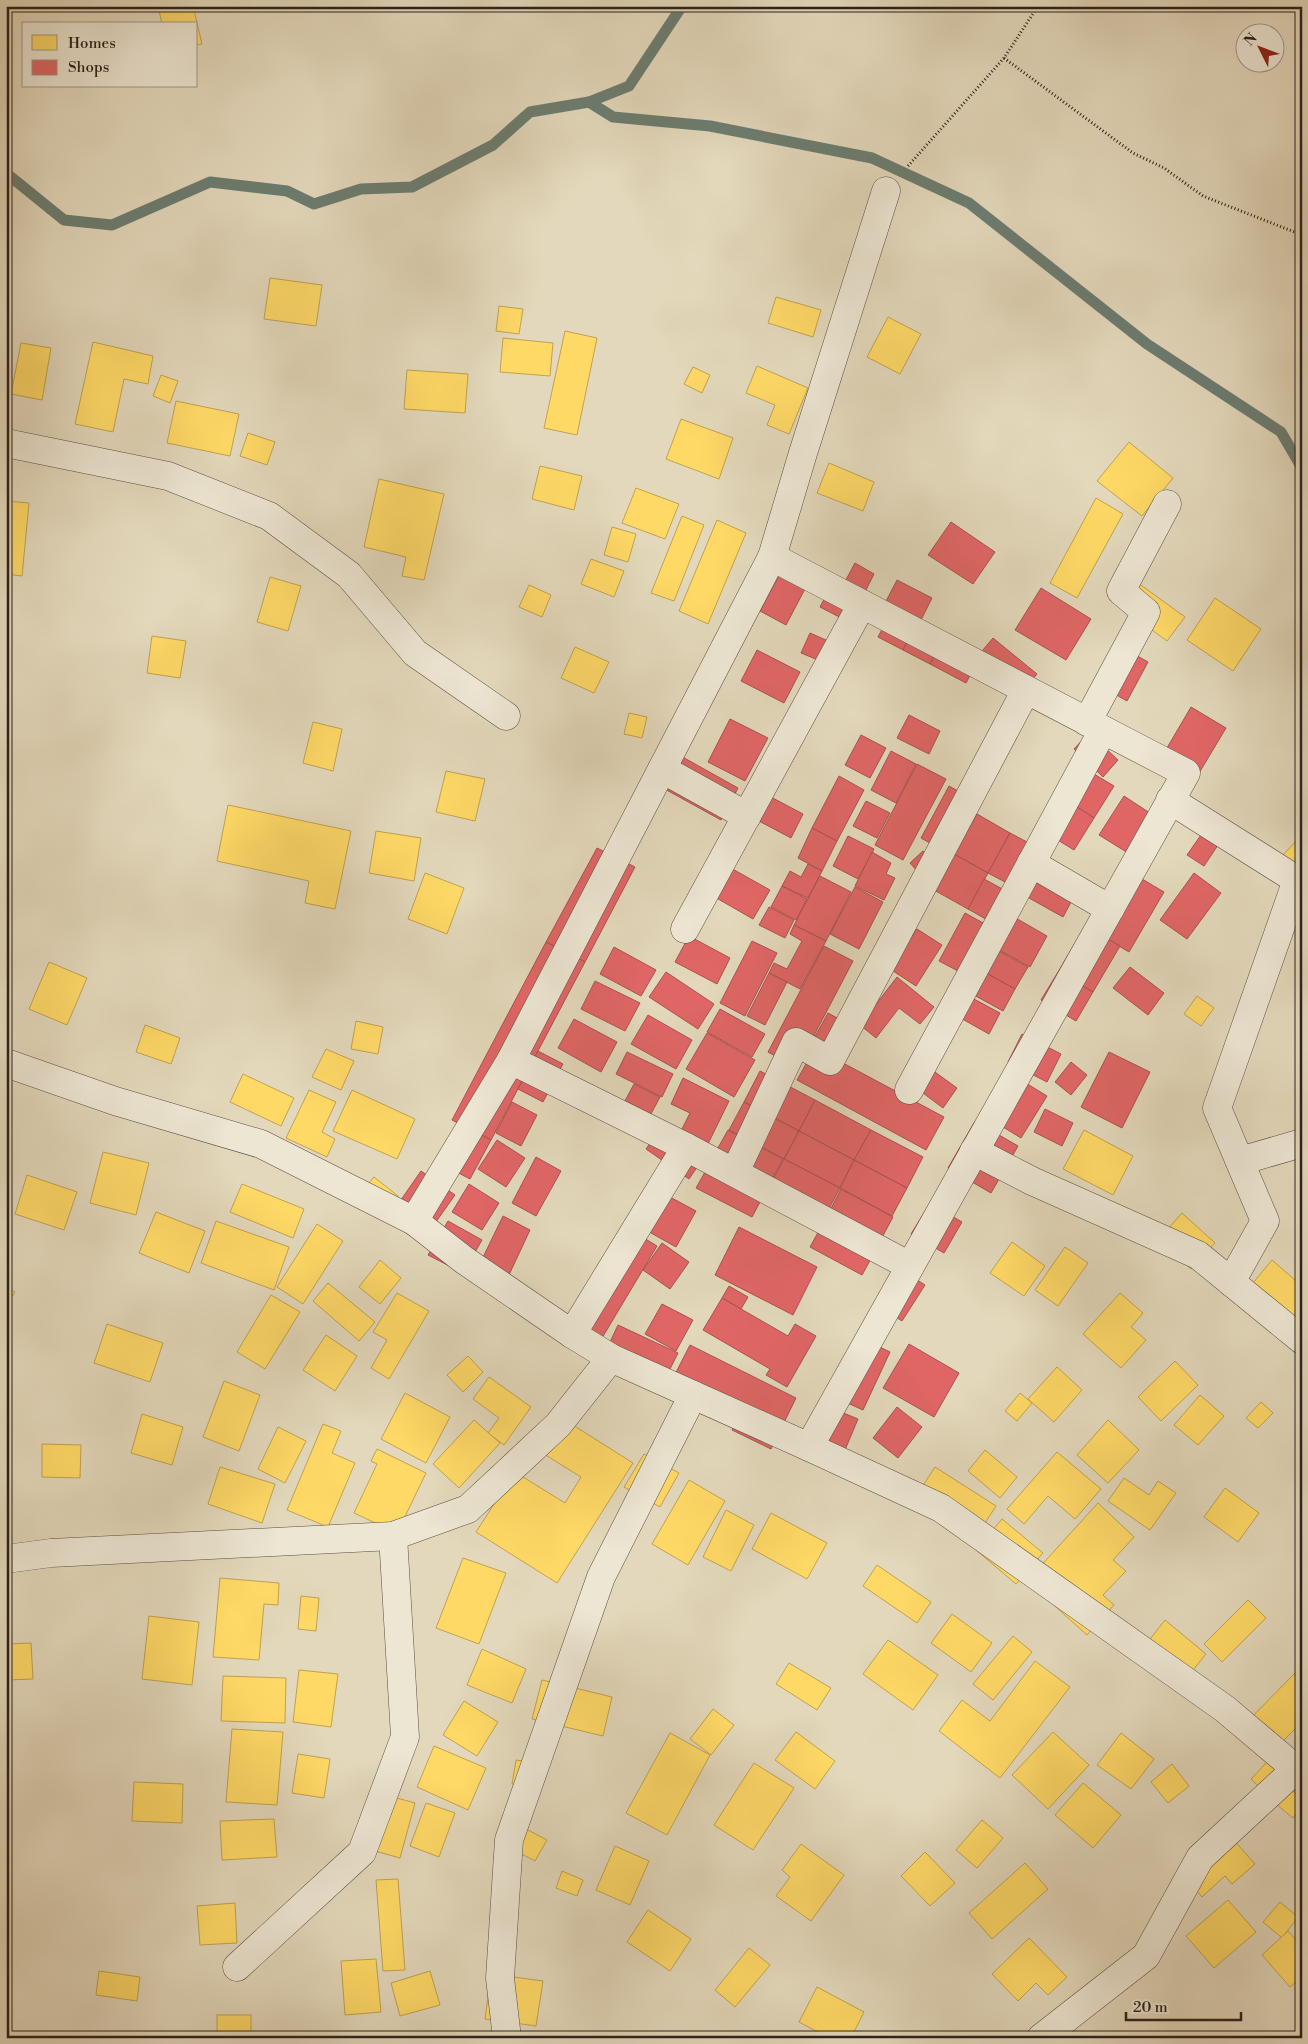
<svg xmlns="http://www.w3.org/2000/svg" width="1308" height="2044" font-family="'Libre Bodoni',serif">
	<rect width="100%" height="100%" fill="#e3d8bb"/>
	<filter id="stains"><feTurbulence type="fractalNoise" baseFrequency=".004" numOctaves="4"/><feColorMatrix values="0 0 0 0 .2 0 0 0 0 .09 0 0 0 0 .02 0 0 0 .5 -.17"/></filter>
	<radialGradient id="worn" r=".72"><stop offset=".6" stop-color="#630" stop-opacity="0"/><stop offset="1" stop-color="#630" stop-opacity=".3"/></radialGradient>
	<g fill="#ffd966" stroke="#c0a250">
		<path d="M158,6H193L202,44L196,45V24H162Z"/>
		<path d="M270,278L322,285L316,326L264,319Z"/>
		<path d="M776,297L821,310L813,337L768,323Z"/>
		<path d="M499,306L523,309L519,334L496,331Z"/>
		<path d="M888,317L921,334L900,374L867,357Z"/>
		<path d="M565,331L597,338L577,435L544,428Z"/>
		<path d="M503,338L553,343L550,376L500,372Z"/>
		<path d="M93,342L153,356L148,384L124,379L113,432L75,424Z"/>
		<path d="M21,343L51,348L42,400L11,394Z"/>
		<path d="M757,366L808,388L789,434L767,425L775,405L746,393Z"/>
		<path d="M693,367L710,375L702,393L684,384Z"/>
		<path d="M407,370L468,374L465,413L404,409Z"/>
		<path d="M161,375L178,381L170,403L153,396Z"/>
		<path d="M176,401L239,414L230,456L167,443Z"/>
		<path d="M681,419L733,438L719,479L666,459Z"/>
		<path d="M248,433L275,442L267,465L240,456Z"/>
		<path d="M1129,442L1173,478L1142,516L1097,481Z"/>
		<path d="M829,463L874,482L863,511L817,493Z"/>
		<path d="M540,466L582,476L574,510L532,499Z"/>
		<path d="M379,479L444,494L424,580L402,576L406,557L364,547Z"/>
		<path d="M636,488L679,504L665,539L622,523Z"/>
		<path d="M1096,498L1123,514L1077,598L1050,583Z"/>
		<path d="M6,501L29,503L22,576L6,574Z"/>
		<path d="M682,516L704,525L674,601L651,593Z"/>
		<path d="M717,520L746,533L708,624L679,611Z"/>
		<path d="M612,527L636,534L628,562L604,555Z"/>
		<path d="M591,559L624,571L614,597L581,584Z"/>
		<path d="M1127,575L1185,617L1167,641L1110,599Z"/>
		<path d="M270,577L301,586L288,631L257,622Z"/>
		<path d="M529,585L551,595L542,617L519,607Z"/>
		<path d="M1215,598L1261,629L1233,671L1187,640Z"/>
		<path d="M152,636L186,641L180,678L147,673Z"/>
		<path d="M575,647L609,662L594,693L561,678Z"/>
		<path d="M629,713L647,717L642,738L624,734Z"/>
		<path d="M313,722L342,729L333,771L303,763Z"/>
		<path d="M446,771L485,779L475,821L436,812Z"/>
		<path d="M228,805L351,831L335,909L305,903L309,881L217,861Z"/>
		<path d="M376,831L421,838L414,881L369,873Z"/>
		<path d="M1302,835V880L1279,859Z"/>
		<path d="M425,873L464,888L447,934L408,919Z"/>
		<path d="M49,962L87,978L67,1025L29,1009Z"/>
		<path d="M1197,996L1214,1008L1201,1026L1184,1014Z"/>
		<path d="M356,1021L383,1027L378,1054L351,1049Z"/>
		<path d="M145,1025L180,1038L171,1064L136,1052Z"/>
		<path d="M326,1049L354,1061L341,1090L312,1077Z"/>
		<path d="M243,1074L294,1098L281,1126L230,1102Z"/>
		<path d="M309,1090L336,1102L322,1132L335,1139L327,1157L286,1138Z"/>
		<path d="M352,1090L415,1119L397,1159L333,1131Z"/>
		<path d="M1084,1130L1133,1156L1113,1195L1063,1169Z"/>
		<path d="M103,1152L149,1163L136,1215L90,1203Z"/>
		<path d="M27,1175L77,1192L64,1230L15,1214Z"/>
		<path d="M374,1177L398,1196L386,1212L361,1192Z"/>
		<path d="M242,1184L304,1209L293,1238L230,1212Z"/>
		<path d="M156,1212L205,1231L189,1273L139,1253Z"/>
		<path d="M1182,1213L1215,1243L1191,1269L1158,1240Z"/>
		<path d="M216,1221L289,1247L274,1290L201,1263Z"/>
		<path d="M317,1224L343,1241L303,1304L277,1287Z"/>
		<path d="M1012,1242L1045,1266L1024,1296L990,1273Z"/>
		<path d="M1065,1247L1088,1263L1058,1306L1035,1290Z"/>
		<path d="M380,1260L401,1278L380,1304L359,1287Z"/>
		<path d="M1272,1260L1302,1286V1335L1248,1289Z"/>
		<path d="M328,1283L375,1322L359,1341L313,1301Z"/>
		<path d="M6,1287L15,1292L6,1307Z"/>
		<path d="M397,1293L429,1311L389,1379L371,1368L387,1340L373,1332Z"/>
		<path d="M1120,1293L1143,1313L1131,1327L1146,1340L1121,1368L1083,1334Z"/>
		<path d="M271,1295L300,1312L265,1369L237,1352Z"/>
		<path d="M107,1324L163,1343L150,1382L94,1363Z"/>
		<path d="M326,1335L357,1356L335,1391L303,1370Z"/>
		<path d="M468,1356L483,1372L463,1392L447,1375Z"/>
		<path d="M1175,1361L1198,1385L1161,1421L1138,1397Z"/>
		<path d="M1057,1367L1082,1390L1054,1422L1028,1399Z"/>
		<path d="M489,1377L531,1407L504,1445L488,1433L499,1418L473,1399Z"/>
		<path d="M224,1381L260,1395L239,1451L203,1437Z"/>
		<path d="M405,1393L450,1417L426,1463L381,1439Z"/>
		<path d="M1020,1393L1032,1403L1017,1421L1005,1411Z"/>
		<path d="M1200,1395L1224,1416L1198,1445L1174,1425Z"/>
		<path d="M1261,1402L1273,1413L1258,1428L1246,1418Z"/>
		<path d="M142,1414L183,1427L172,1465L131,1453Z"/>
		<path d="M474,1420L500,1443L459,1488L433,1464Z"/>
		<path d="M565,1420L633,1463L557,1583L476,1532L515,1472L565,1503L581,1477L544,1454Z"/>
		<path d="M1108,1420L1139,1450L1108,1483L1077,1455Z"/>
		<path d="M323,1424L341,1431L332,1453L355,1463L328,1527L287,1510Z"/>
		<path d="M278,1427L306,1441L285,1483L258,1469Z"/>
		<path d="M42,1444L81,1445L80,1478L42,1477Z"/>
		<path d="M377,1449L426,1473L397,1533L354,1513L377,1464L371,1461Z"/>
		<path d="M985,1450L1017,1477L1000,1498L968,1471Z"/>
		<path d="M1057,1452L1101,1489L1075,1519L1048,1496L1024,1524L1007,1509Z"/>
		<path d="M644,1454L679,1473L660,1507L624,1487Z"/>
		<path d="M220,1467L275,1484L262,1523L208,1504Z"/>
		<path d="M935,1467L996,1506L972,1543L911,1504Z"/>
		<path d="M1124,1478L1149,1495L1158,1481L1176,1493L1150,1530L1108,1501Z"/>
		<path d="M689,1480L725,1501L688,1565L652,1544Z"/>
		<path d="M1225,1488L1259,1513L1238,1542L1204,1517Z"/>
		<path d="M1098,1503L1134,1537L1113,1560L1126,1571L1103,1595L1114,1605L1087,1635L1027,1581Z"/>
		<path d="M726,1510L754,1525L731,1571L703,1557Z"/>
		<path d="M771,1513L827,1543L807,1579L752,1549Z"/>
		<path d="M1002,1519L1043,1553L1016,1584L976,1550Z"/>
		<path d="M463,1558L506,1573L479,1644L436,1628Z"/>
		<path d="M877,1565L931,1602L917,1623L863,1586Z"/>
		<path d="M220,1578L279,1583L278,1605L264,1604L259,1660L213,1657Z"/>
		<path d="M301,1596L319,1598L316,1631L298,1629Z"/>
		<path d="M1248,1600L1266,1618L1222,1662L1204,1644Z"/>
		<path d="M952,1614L992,1643L971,1672L931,1643Z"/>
		<path d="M149,1616L199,1622L192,1685L142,1679Z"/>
		<path d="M1165,1620L1206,1654L1180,1686L1140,1652Z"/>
		<path d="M1013,1636L1032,1652L993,1700L973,1684Z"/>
		<path d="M888,1640L938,1675L913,1710L863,1674Z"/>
		<path d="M31,1643L33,1679L8,1680L6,1644Z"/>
		<path d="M482,1649L526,1669L512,1703L467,1685Z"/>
		<path d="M1035,1661L1070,1687L1000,1778L939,1731L962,1700L990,1721Z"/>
		<path d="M789,1663L831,1688L817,1710L776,1684Z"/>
		<path d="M299,1670L338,1674L331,1727L293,1722Z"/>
		<path d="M1298,1670L1302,1674V1722L1268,1756L1241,1728Z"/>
		<path d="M223,1676L286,1678L285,1723L221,1721Z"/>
		<path d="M542,1680L612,1697L603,1736L532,1719Z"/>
		<path d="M464,1701L498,1722L477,1756L443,1735Z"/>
		<path d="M713,1709L734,1725L711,1755L690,1739Z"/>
		<path d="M232,1729L283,1732L277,1805L226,1802Z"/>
		<path d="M796,1732L835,1761L815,1789L775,1760Z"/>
		<path d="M1053,1732L1089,1765L1048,1809L1012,1775Z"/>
		<path d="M670,1733L710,1755L667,1835L626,1813Z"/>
		<path d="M1121,1733L1154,1759L1131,1789L1097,1765Z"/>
		<path d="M434,1746L486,1768L468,1810L417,1787Z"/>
		<path d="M298,1754L330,1759L324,1798L292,1793Z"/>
		<path d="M516,1760L542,1764L538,1789L512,1784Z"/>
		<path d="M1267,1762L1285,1779L1268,1796L1251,1779Z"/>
		<path d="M754,1763L794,1788L753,1850L714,1825Z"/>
		<path d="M1172,1764L1189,1786L1168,1803L1151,1782Z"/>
		<path d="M134,1782L183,1784L182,1823L132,1821Z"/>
		<path d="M1083,1783L1121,1815L1093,1848L1055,1815Z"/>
		<path d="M1289,1788L1302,1799V1807L1293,1818L1276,1804Z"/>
		<path d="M375,1792L415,1803L400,1858L361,1847Z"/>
		<path d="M426,1803L455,1813L439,1857L410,1846Z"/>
		<path d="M274,1819L277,1857L222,1860L220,1821Z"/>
		<path d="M982,1820L1003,1838L977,1868L956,1850Z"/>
		<path d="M511,1821L547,1840L535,1861L500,1843Z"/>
		<path d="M1224,1829L1255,1864L1232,1884L1225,1876L1202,1897L1179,1870Z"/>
		<path d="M801,1844L844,1875L811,1921L776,1896L790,1877L782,1870Z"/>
		<path d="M615,1846L649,1861L630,1905L596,1890Z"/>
		<path d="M925,1852L955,1883L930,1906L901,1876Z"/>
		<path d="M1025,1863L1048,1889L992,1939L969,1913Z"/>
		<path d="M562,1871L583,1880L577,1896L556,1888Z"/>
		<path d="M398,1879L405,1970L383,1971L376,1880Z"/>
		<path d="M1228,1900L1256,1932L1214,1968L1186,1936Z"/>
		<path d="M1280,1902L1298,1917L1282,1938L1263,1922Z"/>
		<path d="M235,1903L237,1943L200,1945L197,1906Z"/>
		<path d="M648,1910L691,1939L670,1971L627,1942Z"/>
		<path d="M1288,1931L1302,1947V1977L1290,1987L1262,1955Z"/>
		<path d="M1029,1938L1067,1977L1048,1995L1036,1983L1018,2001L992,1974Z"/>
		<path d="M749,1948L770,1965L735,2007L715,1990Z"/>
		<path d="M376,1959L381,2012L345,2015L341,1961Z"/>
		<path d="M99,1971L140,1977L137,2001L96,1995Z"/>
		<path d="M430,1971L440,2005L400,2016L391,1983Z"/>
		<path d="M491,1974L543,1981L536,2026L485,2019Z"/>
		<path d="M817,1987L864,2012L851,2038H829L799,2022Z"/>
		<rect x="217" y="2015" width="34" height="23"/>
		<path d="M1302,2029V2038H1286Z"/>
	</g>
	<g fill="#e06666" stroke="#aa5150">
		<path d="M951,522L995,552L973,584L928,555Z"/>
		<path d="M855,563L874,574L861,600L841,589Z"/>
		<path d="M780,574L806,587L786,625L760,611Z"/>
		<path d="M897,580L932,598L919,624L884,605Z"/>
		<path d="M831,586L856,599L845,620L820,607Z"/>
		<path d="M1041,588L1091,619L1066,660L1015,630Z"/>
		<path d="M889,616L914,629L903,650L878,637Z"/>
		<path d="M914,629L941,643L930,664L903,650Z"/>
		<path d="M810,633L844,648L835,667L801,653Z"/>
		<path d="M993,638L1037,674L1021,693L977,657Z"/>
		<path d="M941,643L977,662L966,683L930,664Z"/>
		<path d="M1118,645L1148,662L1127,701L1097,684Z"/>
		<path d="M757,650L800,672L784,703L741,681Z"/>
		<path d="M1191,707L1226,728L1199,773L1164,753Z"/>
		<path d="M909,715L940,731L929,754L897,738Z"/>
		<path d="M730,719L768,738L745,781L708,762Z"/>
		<path d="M1089,733L1118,760L1103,777L1074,749Z"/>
		<path d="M861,735L886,748L870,778L845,765Z"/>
		<path d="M661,745L738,788L721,820L643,777Z"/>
		<path d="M891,751L916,764L896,803L871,790Z"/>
		<path d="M917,764L946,779L903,860L875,845Z"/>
		<path d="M1084,768L1114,786L1094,818L1065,799Z"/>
		<path d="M839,776L864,790L837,841L812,828Z"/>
		<path d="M949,786L974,800L946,852L921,838Z"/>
		<path d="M769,796L803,814L791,838L757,820Z"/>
		<path d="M1124,796L1153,815L1128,853L1099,835Z"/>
		<path d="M1065,799L1094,818L1074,850L1045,832Z"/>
		<path d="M866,801L890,813L877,838L853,826Z"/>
		<path d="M977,814L1010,833L988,873L954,854Z"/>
		<path d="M812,828L837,841L822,871L798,858Z"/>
		<path d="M1010,833L1029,843L1007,883L988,873Z"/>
		<path d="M1201,835L1218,845L1204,866L1187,855Z"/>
		<path d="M848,836L874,849L858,879L833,866Z"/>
		<path d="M597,848L635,867L585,962L546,942Z"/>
		<path d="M923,851L939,868L925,880L910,863Z"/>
		<path d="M872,852L891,863L886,874L895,878L884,900L855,886Z"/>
		<path d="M954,854L988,873L968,909L934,890Z"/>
		<path d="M1027,863L1077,891L1063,917L1013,889Z"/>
		<path d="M808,864L822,871L808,898L782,886L790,871L801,877Z"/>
		<path d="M1120,866L1164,892L1129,952L1085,926Z"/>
		<path d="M729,867L770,890L753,919L713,896Z"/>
		<path d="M1194,873L1221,893L1187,939L1160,920Z"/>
		<path d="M820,876L851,892L826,941L794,925Z"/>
		<path d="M984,879L1008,892L991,922L968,909Z"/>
		<path d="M782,886L807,899L796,920L771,907Z"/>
		<path d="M855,887L883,902L859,949L830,934Z"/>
		<path d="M769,907L794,920L785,938L759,925Z"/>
		<path d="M965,913L996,930L958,971L939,961Z"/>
		<path d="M1007,913L1047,936L1030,967L990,945Z"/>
		<path d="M794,925L826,941L800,989L769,973L774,963L787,969L802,941L790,934Z"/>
		<path d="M1085,926L1120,946L1093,992L1058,972Z"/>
		<path d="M917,929L942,945L916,986L890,969Z"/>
		<path d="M689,936L730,958L717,984L675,962Z"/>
		<path d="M752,941L777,953L745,1016L720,1003Z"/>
		<path d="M546,942L585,962L491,1140L452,1120Z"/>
		<path d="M988,945L1028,967L1015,989L975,967Z"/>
		<path d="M824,946L853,961L797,1068L768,1052Z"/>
		<path d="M614,947L656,970L641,996L600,974Z"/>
		<path d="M975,967L1015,989L1003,1011L963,989Z"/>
		<path d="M1130,967L1164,993L1148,1015L1113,988Z"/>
		<path d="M666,972L714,1004L698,1029L649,997Z"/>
		<path d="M1058,972L1093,992L1076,1021L1041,1000Z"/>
		<path d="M769,973L787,982L765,1025L747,1016Z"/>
		<path d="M897,977L934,1007L920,1024L899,1008L876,1038L860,1025Z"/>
		<path d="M595,981L640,1003L625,1031L581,1009Z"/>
		<path d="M959,991L1000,1013L989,1034L948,1011Z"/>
		<path d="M720,1009L765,1034L752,1057L707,1032Z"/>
		<path d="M828,1013L858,1029L843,1058L812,1042Z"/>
		<path d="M648,1015L692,1040L676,1069L631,1044Z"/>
		<path d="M574,1019L617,1042L601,1072L558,1048Z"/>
		<path d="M707,1033L755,1060L734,1097L686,1069Z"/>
		<path d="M1022,1034L1061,1054L1047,1082L1008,1062Z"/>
		<path d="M815,1048L944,1117L926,1150L797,1080Z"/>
		<path d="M538,1051L563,1064L543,1102L518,1089Z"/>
		<path d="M627,1052L673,1074L662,1097L616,1074Z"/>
		<path d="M1109,1052L1150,1072L1122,1128L1081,1107Z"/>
		<path d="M921,1062L957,1088L943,1108L907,1081Z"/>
		<path d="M1071,1062L1087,1075L1071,1095L1055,1082Z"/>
		<path d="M760,1071L815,1100L799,1131L744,1102Z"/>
		<path d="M1008,1072L1047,1096L1021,1138L982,1114Z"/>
		<path d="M683,1078L729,1101L705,1150L678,1137L690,1113L671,1104Z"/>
		<path d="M634,1084L660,1097L644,1127L618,1114Z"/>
		<path d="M815,1100L871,1130L854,1160L799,1131Z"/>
		<path d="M512,1102L537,1115L521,1146L496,1133Z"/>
		<path d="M744,1102L799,1131L784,1159L729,1130Z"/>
		<path d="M1045,1109L1073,1123L1062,1146L1034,1132Z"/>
		<path d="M975,1121L1018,1146L991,1193L948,1168Z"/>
		<path d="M470,1129L491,1140L470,1179L449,1168Z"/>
		<path d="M659,1130L702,1160L689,1179L646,1149Z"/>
		<path d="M728,1130L783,1159L769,1185L714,1155Z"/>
		<path d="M871,1130L923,1157L907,1188L854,1160Z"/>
		<path d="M799,1131L854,1160L840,1188L784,1159Z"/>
		<path d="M497,1140L525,1158L506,1187L478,1169Z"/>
		<path d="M714,1156L769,1185L752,1217L696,1188Z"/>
		<path d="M536,1157L561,1171L536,1216L512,1203Z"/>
		<path d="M784,1159L840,1188L818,1229L762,1200Z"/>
		<path d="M854,1160L907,1188L892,1216L840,1188Z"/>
		<path d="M421,1171L455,1195L421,1243L387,1220Z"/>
		<path d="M469,1184L499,1203L482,1230L452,1212Z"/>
		<path d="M655,1189L696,1211L676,1247L635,1224Z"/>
		<path d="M841,1189L893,1217L879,1243L827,1216Z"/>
		<path d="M930,1203L962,1222L944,1253L911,1234Z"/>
		<path d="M503,1216L530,1230L500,1294L472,1280Z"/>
		<path d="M827,1216L879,1244L862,1275L810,1247Z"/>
		<path d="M448,1221L482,1240L463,1273L428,1255Z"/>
		<path d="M626,1227L657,1246L590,1358L560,1340Z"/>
		<path d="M739,1227L817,1267L793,1315L715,1275Z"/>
		<path d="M662,1243L689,1262L670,1289L643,1270Z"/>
		<path d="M897,1267L925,1285L902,1321L874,1303Z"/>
		<path d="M729,1286L748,1297L741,1309L722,1298Z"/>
		<path d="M722,1298L788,1336L795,1324L816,1336L787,1387L766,1375L770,1369L703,1330Z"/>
		<path d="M662,1304L693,1320L676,1351L645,1334Z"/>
		<path d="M618,1325L678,1353L662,1385L603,1357Z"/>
		<path d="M859,1337L890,1352L863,1410L832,1396Z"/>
		<path d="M909,1344L959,1373L934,1417L883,1388Z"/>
		<path d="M690,1345L796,1398L771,1449L732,1430L736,1422L668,1388Z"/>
		<path d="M819,1403L858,1419L837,1469L797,1453Z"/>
		<path d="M897,1407L922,1427L898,1458L873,1438Z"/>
	</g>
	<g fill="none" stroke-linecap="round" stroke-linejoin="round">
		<g stroke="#6c7d71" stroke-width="11">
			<path d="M589,102L613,117L710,126L872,158L969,203L1147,344L1281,432L1302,468"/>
			<path d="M6,173L64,220L112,225L210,182L287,191L314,204L361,189L412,187L493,145L530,112L589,102L629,86L682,6"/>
		</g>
		<g stroke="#5a4f43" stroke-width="29">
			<g id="minor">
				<path d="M6,443L168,476L269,516L349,575L415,653L506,716"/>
				<path d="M772,557L1186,773L809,1447"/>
				<path d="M1087,722L1146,612L1121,591L1167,504"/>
				<path d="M662,769L747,816"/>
				<path d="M1170,800L1297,880L1217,1108L1265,1221L1231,1282"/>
				<path d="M1031,863L1110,909"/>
				<path d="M685,929L862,604"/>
				<path d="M511,1060L686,1147"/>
				<path d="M6,1063L115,1101L261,1144L414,1221L464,1260L572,1334L611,1358L809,1447L941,1508L1225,1709L1296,1769L1302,1777"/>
				<path d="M909,1090L1103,730"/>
				<path d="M974,1151L1032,1181L1198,1255L1302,1340"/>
				<path d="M1240,1161L1302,1143"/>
				<path d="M735,1172L796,1042L830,1061L1026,690"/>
				<path d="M414,1221L511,1060L772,557L803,453L886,191"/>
				<path d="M572,1334L686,1147L910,1266"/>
				<path d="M6,1559L51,1553L393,1536L468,1509L558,1425L611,1358"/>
				<path d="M237,1967L362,1852L405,1737L393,1536"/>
				<path d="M507,2038L500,1978L509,1840L601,1577L693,1395"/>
				<path d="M1041,2038L1146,1956L1200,1858L1296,1769"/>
			</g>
		</g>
		<g stroke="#2c211b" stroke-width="3" stroke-dasharray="1 2.5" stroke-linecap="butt">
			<path d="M1004,58L1133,153L1164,168L1203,196L1302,235"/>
			<path d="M908,166L1004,58L1038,6"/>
		</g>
		<use href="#minor" stroke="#ede6d3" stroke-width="28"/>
	</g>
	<rect width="1308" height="2044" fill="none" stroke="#e3d8bb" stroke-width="25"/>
	<rect x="8" y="8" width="1293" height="2029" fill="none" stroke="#2c211b" stroke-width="2.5"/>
	<rect x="12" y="12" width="1283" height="2019" fill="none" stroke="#2c211b"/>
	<rect x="22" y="22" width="175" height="65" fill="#ede6d3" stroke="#a09789"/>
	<rect x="32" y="35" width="25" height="15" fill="#ffd966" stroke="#a09789"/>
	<text x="68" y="48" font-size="15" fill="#2c211b">Homes</text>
	<rect x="32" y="60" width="25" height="15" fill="#e06666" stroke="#a09789"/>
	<text x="68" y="72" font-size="15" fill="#2c211b">Shops</text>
	<g transform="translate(1260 48) rotate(312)"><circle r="24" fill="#ede6d3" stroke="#a09789"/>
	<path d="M0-4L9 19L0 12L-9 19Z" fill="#8f2418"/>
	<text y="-8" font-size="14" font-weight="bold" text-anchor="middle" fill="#2c211b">N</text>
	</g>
	<path d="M1126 2012v8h115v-8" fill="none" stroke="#2c211b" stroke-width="2.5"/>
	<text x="1133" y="2012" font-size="15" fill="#2c211b" stroke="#ede6d3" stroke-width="4" paint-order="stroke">20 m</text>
	<rect width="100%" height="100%" filter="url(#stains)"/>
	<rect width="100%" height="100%" fill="url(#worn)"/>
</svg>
